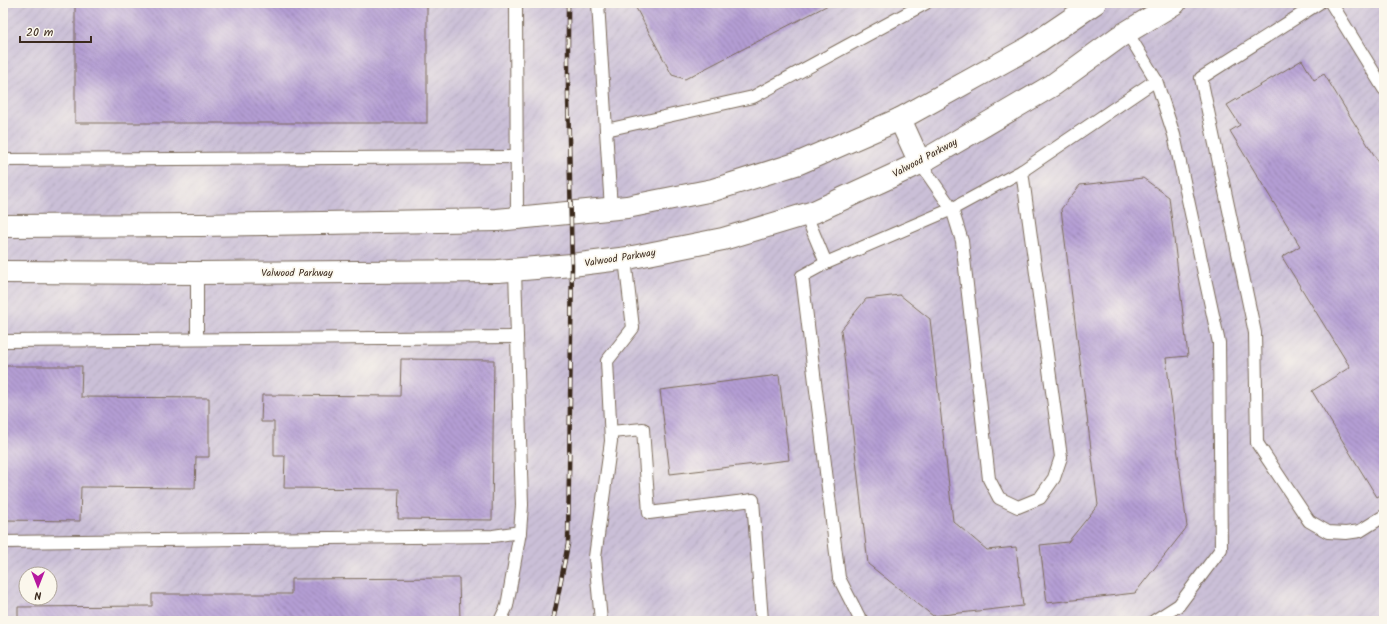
<svg xmlns="http://www.w3.org/2000/svg" width="1387" height="624" font-family="Kalam,sans-serif">
	<defs>
		<pattern id="industrial-furrows" width="10" height="10" patternUnits="userSpaceOnUse"><rect width="10" height="10" fill="#cabfd7"/><path d="M-1 1l2-2M0 10L10 0M9 11l2-2" fill="none" stroke="#aea4b8"/></pattern>
		<pattern id="building-back-hatch" width="6" height="6" patternUnits="userSpaceOnUse"><rect width="6" height="6" fill="#b49ed4"/><path d="M-1 5l2 2M0 0l6 6M5-1l2 2" fill="none" stroke="#9481ab"/></pattern>
	</defs>
	<rect width="100%" height="100%" fill="#fbf7ec"/>
	<filter id="ink" filterUnits="userSpaceOnUse"><feTurbulence type="fractalNoise" baseFrequency=".025" numOctaves="2"/><feDisplacementMap in="SourceGraphic" scale="8" xChannelSelector="R" yChannelSelector="G"/><feConvolveMatrix kernelMatrix="1 2 1 2 8 2 1 2 1" color-interpolation-filters="sRGB"/></filter>
	<filter id="wash" filterUnits="userSpaceOnUse"><feTurbulence type="fractalNoise" baseFrequency=".012" numOctaves="4" result="noise"/><feDisplacementMap in="SourceGraphic" scale="16" xChannelSelector="R" yChannelSelector="G"/><feGaussianBlur stdDeviation="0.9" result="paint"/><feColorMatrix in="noise" values="0 0 0 0 0 0 0 0 0 0 0 0 0 0 0 0 0 1.4 0 .05"/><feComposite in="paint" operator="in"/></filter>
	<g filter="url(#wash)">
		<rect width="100%" height="100%" fill="#f4e6cc"/>
		<path fill="url(#industrial-furrows)" fill-rule="evenodd" d="M3,3H1384V621H3ZM26,574H50V598H26Z"/>
		<g fill="none" stroke-linecap="round" stroke-linejoin="round">
			<path stroke="#5dc2db" stroke-width="7" d="M1374,621L1384,615"/>
		</g>
		<g id="blocks">
			<g fill="url(#building-back-hatch)">
				<rect x="75" y="3" width="352" height="120"/>
				<path d="M637,3H832L685,79L672,75L636,8Z"/>
				<path d="M1302,60L1314,80L1324,74L1384,171V493L1377,497L1312,391L1350,367L1282,257L1300,246L1230,131L1240,125L1227,105Z"/>
				<path d="M1143,178L1169,197L1188,356L1166,358L1187,527L1135,593L1047,603L1040,545L1068,542L1098,505L1061,209L1080,185Z"/>
				<path d="M900,295L930,319L953,521L987,550L1016,547L1023,606L933,616L868,564L841,330L866,299Z"/>
				<path d="M401,359L494,360L492,520L398,519L399,489L284,488L285,456H274V422H261L262,395L400,396Z"/>
				<path d="M3,366H82L81,397L209,398V457H196L195,488L81,487L80,521L3,520Z"/>
				<path d="M779,375L789,460L670,474L660,390Z"/>
				<path d="M459,578L460,621H18V607L152,606V594H291V579Z"/>
			</g>
		</g>
	</g>
	<g filter="url(#ink)">
		<use href="#blocks" fill-opacity="0" stroke="#7c6c5b" stroke-width="1"/>
		<g fill="none" stroke-linecap="round" stroke-linejoin="round">
			<g stroke="#7c6c5b" stroke-width="14">
				<g id="service">
					<path d="M516,3L517,218"/>
					<path d="M598,3L611,209"/>
					<path d="M1319,3L1201,78L1255,333L1257,443L1309,521L1328,532L1346,533L1360,531L1384,516"/>
					<path d="M1331,3L1384,89"/>
					<path d="M1127,32L1156,80L1174,135L1219,343L1221,549L1179,605L1154,621"/>
					<path d="M606,130L753,97L926,3"/>
					<path d="M3,160L516,157"/>
					<path d="M920,163L952,209L962,241L989,479L999,498L1018,507L1040,498L1054,478L1061,457L1022,171"/>
					<path d="M806,215L826,263"/>
					<path d="M197,273V339"/>
					<path d="M3,341L517,337"/>
					<path d="M611,432L643,429L649,513L753,500L762,621"/>
					<path d="M3,542L493,536L520,532L522,505L515,270"/>
					<path d="M500,621L507,606L520,532"/>
					<path d="M601,621L595,557L611,441L607,361L633,328L625,259"/>
					<path d="M863,621L860,619L839,578L802,276L826,263L952,209L1022,171L1156,80"/>
				</g>
			</g>
			<g stroke="#7c6c5b" stroke-width="24">
				<g id="secondary">
					<path d="M900,119L920,163"/>
					<path d="M3,226L200,225L497,220L627,207L713,190L799,163L900,119L1030,47L1095,3"/>
					<path d="M3,272L197,273L498,271L572,265L628,258L723,239L814,212L920,163L1053,85L1119,37L1175,3"/>
				</g>
			</g>
			<use href="#service" stroke="#fff" stroke-width="12"/>
			<use href="#secondary" stroke="#fff" stroke-width="22"/>
			<g stroke="#3b2a1e" stroke-width="4.5">
				<path id="rail" d="M553,621L568,544L572,265L568,96V3"/>
			</g>
			<use href="#rail" stroke="#fbf7ec" stroke-width="3" stroke-dasharray="9" stroke-linecap="butt"/>
		</g>
	</g>
	<g text-anchor="middle" dominant-baseline="central" stroke-width="3.5" stroke-linejoin="round" paint-order="stroke">
		<g font-size="10" fill="#3b2a1e" stroke="#fbf7ec">
			<text transform="translate(925 158) rotate(-28)">Valwood Parkway</text>
			<text transform="translate(620 258) rotate(-9)">Valwood Parkway</text>
			<text x="297" y="273">Valwood Parkway</text>
		</g>
	</g>
	<rect width="1387" height="624" fill="none" stroke="#fbf7ec" stroke-width="16"/>
	<g transform="translate(38 586) rotate(180)"><circle r="19" fill="#fbf7ec" stroke="#aea59a"/>
	<path d="M0-3L7 15L0 10L-7 15Z" fill="#b5179e"/>
	<text y="-6" font-size="11" font-weight="bold" text-anchor="middle" fill="#3b2a1e">N</text>
	</g>
	<path d="M20 36v6h71v-6" fill="none" stroke="#3b2a1e" stroke-width="2"/>
	<text x="26" y="36" font-size="12" fill="#3b2a1e" stroke="#fbf7ec" stroke-width="3" paint-order="stroke">20 m</text>
</svg>
